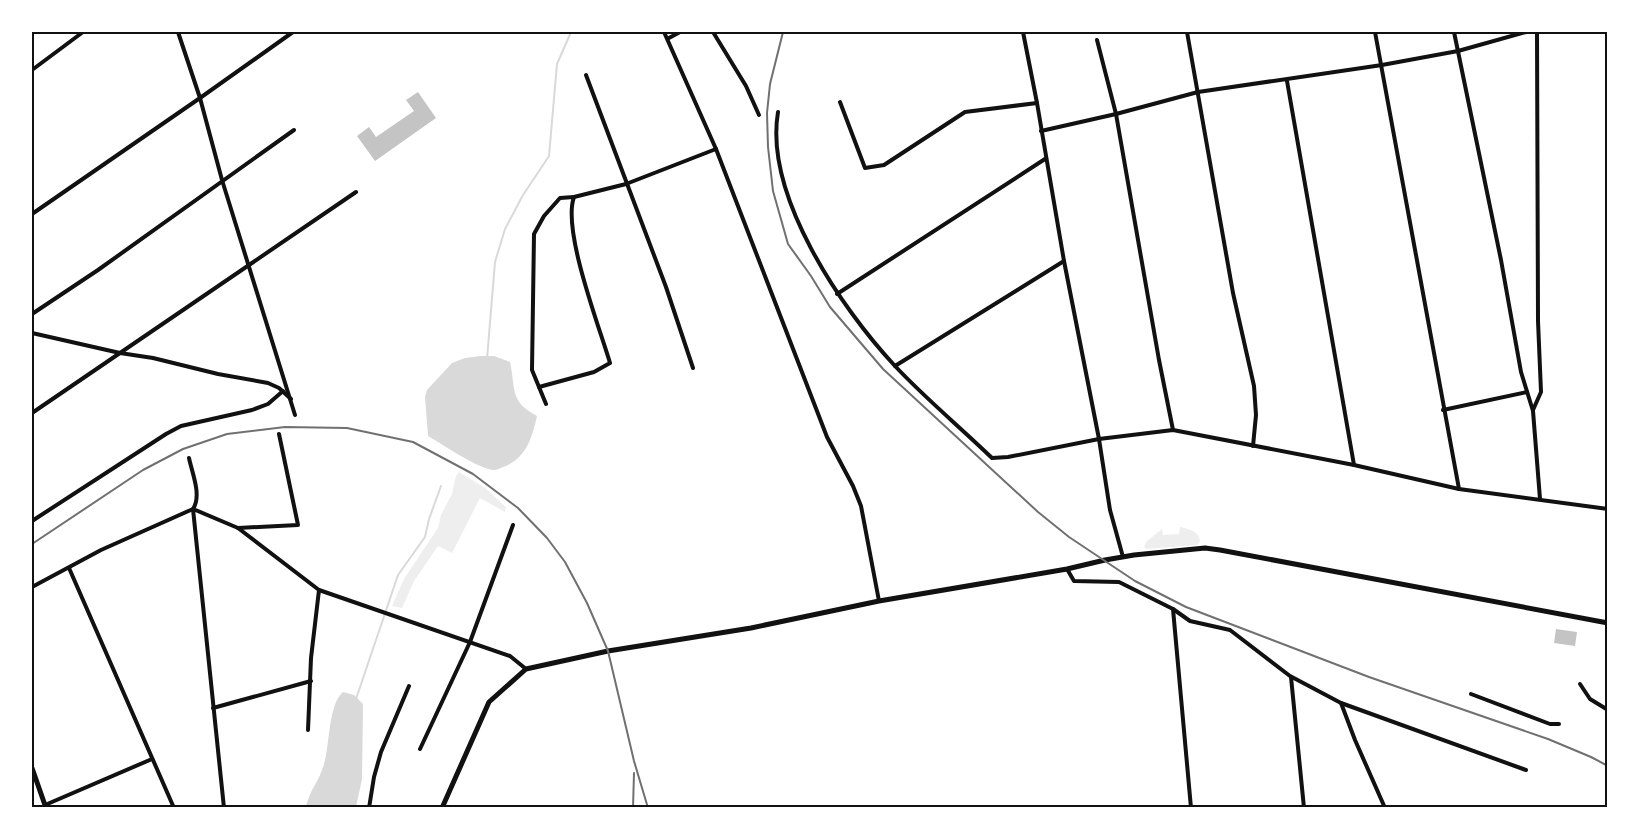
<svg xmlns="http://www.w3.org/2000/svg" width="1639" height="839" font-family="'DM Sans',sans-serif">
	<rect width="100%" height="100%" fill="#fff"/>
	<g fill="#eee">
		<path d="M459,472L485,488L506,507L505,512L480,498L452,553L438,546L414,581L402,608L392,606L404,579L438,528L441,515L452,494L456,476Z"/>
		<path d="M1180,527C1189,529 1199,531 1200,541L1197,545L1147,549L1144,547L1146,542L1162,529L1163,535L1179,534Z"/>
	</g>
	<g fill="#d9d9d9">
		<path d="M480,356H494L510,362C516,390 509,401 537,416C532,438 526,459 503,467C500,468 497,470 494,470C480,470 442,444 428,436L425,397L427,390L452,363L465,358Z"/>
		<path d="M343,692L354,695L363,704L362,779L356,807H306C309,791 320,780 324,764C330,745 328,705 343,692Z"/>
	</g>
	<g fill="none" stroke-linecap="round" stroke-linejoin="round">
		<g stroke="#d9d9d9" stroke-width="2">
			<path d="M487,359L495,262L505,229L523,195L549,156L557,64L571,32"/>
			<path d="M356,699L398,575L425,537L429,519L441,486"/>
		</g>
	</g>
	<g fill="#c4c4c4">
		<path d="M418,92L436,118L375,161L357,136L369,127L376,137L414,111L406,100Z"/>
		<path d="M1556,629L1577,632L1575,646L1554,643Z"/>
	</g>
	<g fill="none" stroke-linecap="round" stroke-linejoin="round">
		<g stroke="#111" stroke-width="4">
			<path d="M178,32L200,98L222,180L295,415"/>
			<path d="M664,32L716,149L827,437L853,486L861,506L879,601"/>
			<path d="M713,32L746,86L759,115"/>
			<path d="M1023,32L1037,103L1064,261L1099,439L1110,510L1123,557"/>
			<path d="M1187,32L1233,293L1254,386L1256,415L1253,446"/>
			<path d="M1375,32L1459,489"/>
			<path d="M1454,32L1501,260L1521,372L1533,411L1540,499"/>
			<path d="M669,38L680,32"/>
			<path d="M1097,40L1116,114L1159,360L1173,430"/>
			<path d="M32,70L83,32"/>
			<path d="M586,75L666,287L693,368"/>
			<path d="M1287,81L1354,465"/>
			<path d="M840,102L865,168L884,165L965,112L1037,103"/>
			<path d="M778,112C764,195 841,308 895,366C926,399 960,427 992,458L1008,457L1099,439L1173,430L1354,465L1459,489L1608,509"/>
			<path d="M1041,131L1116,114L1198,92L1382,65L1458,51L1526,32"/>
			<path d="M32,214L200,98L293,32"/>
			<path d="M837,294L1045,159"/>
			<path d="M32,314L98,270L294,130"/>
			<path d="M32,333L120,353L153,358L218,374L268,383L279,388L291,399"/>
			<path d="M895,366L1064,261"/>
			<path d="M539,387L594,372L610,363C599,326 562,230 574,197L626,184L716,149"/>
			<path d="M546,404L532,370L534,234L544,216L560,198L574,197"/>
			<path d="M1443,410L1527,392"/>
			<path d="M1533,410L1541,392L1538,321L1537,32"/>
			<path d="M32,413L356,192"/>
			<path d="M189,458C192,473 202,495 193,509L224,808"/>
			<path d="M32,521L166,434L181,426L252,410L268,404L283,391"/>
			<path d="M238,528L298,525L279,434"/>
			<path d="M69,568L174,808"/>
			<path d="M1067,569L1074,581L1119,582L1173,609L1190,621L1230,630L1290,676L1341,703L1355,740L1385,808"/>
			<path d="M32,587L101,550L193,509L238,528L319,590L510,656L526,669"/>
			<path d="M1173,609L1191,808"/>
			<path d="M1291,677L1304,808"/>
			<path d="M1580,684L1590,699L1608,710"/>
			<path d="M1471,694L1550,724H1559"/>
			<path d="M1341,703L1526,770"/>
			<path d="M213,708L311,681"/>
			<path d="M308,730L311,658L319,590"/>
			<path d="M420,749L470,642L513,525"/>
			<path d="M45,805L152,759"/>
			<path d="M369,808L374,777L381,752L409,686"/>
		</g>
		<g stroke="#111" stroke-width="5">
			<path d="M32,768L46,808"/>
			<path d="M442,808L489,702L526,669L608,651L751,628L879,601L1067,569L1105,560L1134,555L1205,548L1220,550L1608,623"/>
		</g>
		<g stroke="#707070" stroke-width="2">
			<path d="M783,32L770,84L767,113L768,147L773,191L788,244L811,276L830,307L883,369L1038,512L1069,537L1135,581L1186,607L1369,677L1548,739L1591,757L1608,766"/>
			<path d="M32,544L143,470L183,449L227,434L285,427L347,428L413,442L473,474L518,508L547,538L565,562L587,603L608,651L634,761L648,808"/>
			<path d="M633,808L634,773"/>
		</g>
	</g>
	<rect width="1639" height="839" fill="none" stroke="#ffffff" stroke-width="66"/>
	<rect x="33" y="33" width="1573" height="773" fill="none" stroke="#111" stroke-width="2"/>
</svg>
